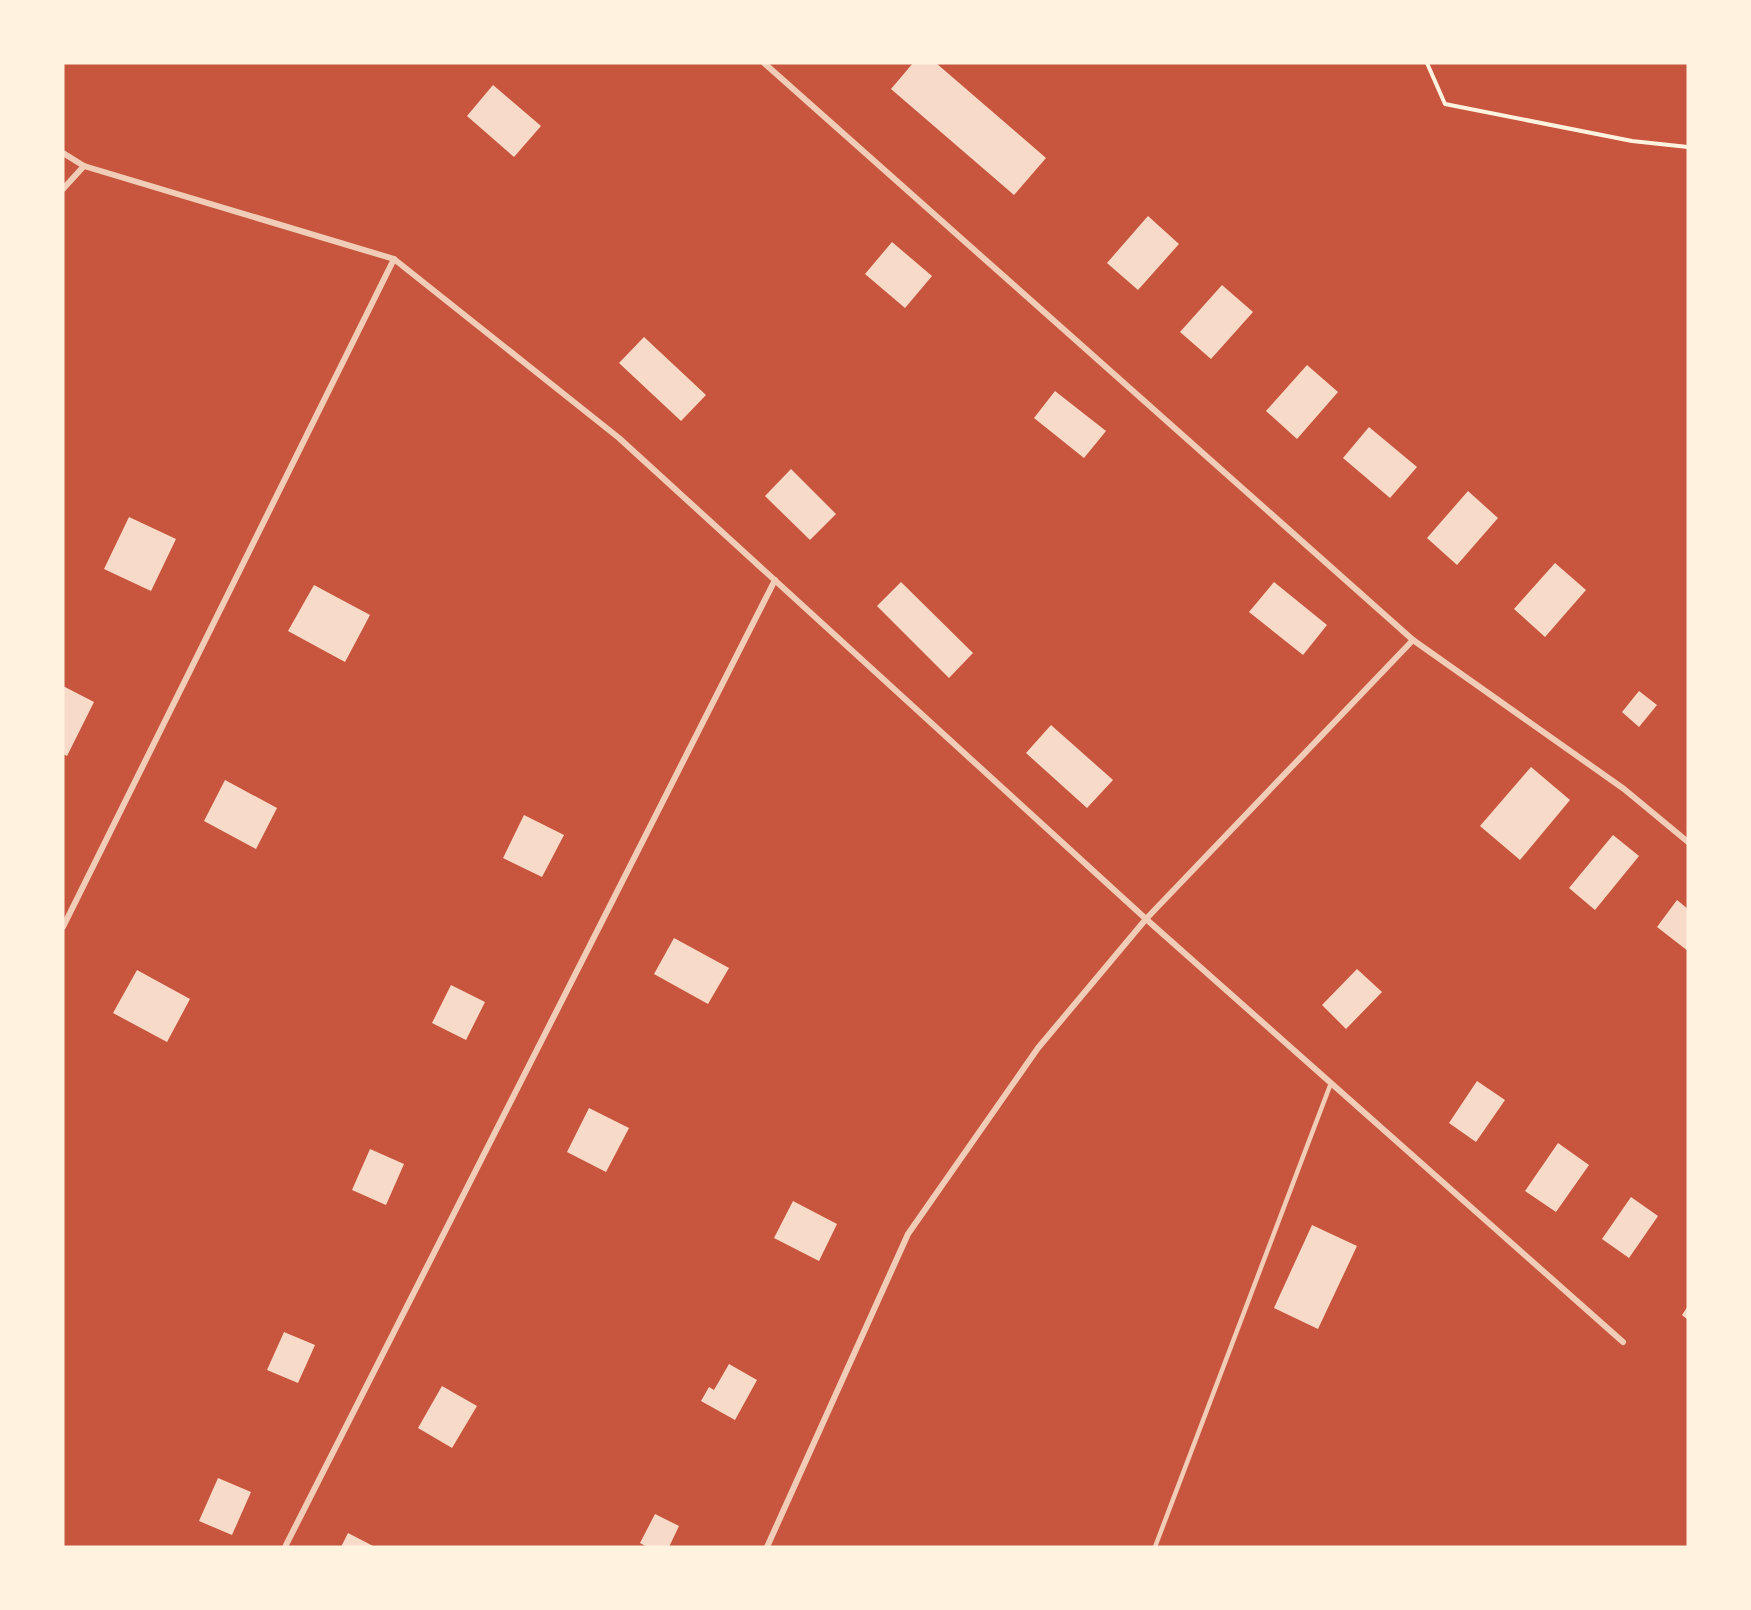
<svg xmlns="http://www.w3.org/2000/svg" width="1751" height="1610" font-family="'PT Sans Narrow',sans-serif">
	<rect width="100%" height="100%" fill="#c8553d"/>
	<g fill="#f7dbc8">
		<path d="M913,63H936L1046,158L1014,195L891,89Z"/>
		<path d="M493,85L541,126L514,157L467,116Z"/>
		<path d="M1148,216L1179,244L1138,290L1107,263Z"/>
		<path d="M892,242L932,276L905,308L865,274Z"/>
		<path d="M1222,285L1253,312L1211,359L1180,332Z"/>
		<path d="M644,337L706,395L681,421L619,363Z"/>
		<path d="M1307,365L1338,392L1297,439L1266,411Z"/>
		<path d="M1055,391L1106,431L1084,458L1034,418Z"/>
		<path d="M1369,427L1417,467L1390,498L1343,458Z"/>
		<path d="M791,469L836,514L810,540L765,496Z"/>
		<path d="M1468,491L1498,518L1457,565L1427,538Z"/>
		<path d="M129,517L176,539L151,591L104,569Z"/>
		<path d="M1555,563L1586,590L1545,637L1514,609Z"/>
		<path d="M901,582L973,653L949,678L877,606Z"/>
		<path d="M1274,582L1327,625L1303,655L1249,612Z"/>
		<path d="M314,585L370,615L345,662L288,631Z"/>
		<path d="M63,686L94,702L67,756L63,754Z"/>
		<path d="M1639,691L1657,705L1639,727L1622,712Z"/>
		<path d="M1051,725L1113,780L1087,808L1026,753Z"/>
		<path d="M1531,767L1570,800L1520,860L1480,826Z"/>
		<path d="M225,780L277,808L256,849L204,821Z"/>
		<path d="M524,815L564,835L542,877L503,858Z"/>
		<path d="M1613,835L1639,856L1595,910L1569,888Z"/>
		<path d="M1677,900L1688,909V951L1657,927Z"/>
		<path d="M674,938L729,968L708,1004L654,974Z"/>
		<path d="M1357,969L1382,992L1346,1029L1322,1005Z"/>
		<path d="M137,970L190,999L167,1042L113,1013Z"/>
		<path d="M451,985L485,1002L466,1040L432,1023Z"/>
		<path d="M1477,1081L1505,1100L1476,1142L1449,1123Z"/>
		<path d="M589,1108L629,1128L606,1172L567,1152Z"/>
		<path d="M1558,1143L1589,1165L1556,1212L1525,1191Z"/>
		<path d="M370,1149L404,1164L386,1205L352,1190Z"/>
		<path d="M1631,1197L1658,1216L1629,1258L1602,1239Z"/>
		<path d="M793,1201L837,1224L819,1261L774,1238Z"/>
		<path d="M1312,1225L1357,1246L1318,1329L1274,1308Z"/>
		<path d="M1688,1306V1320L1682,1315Z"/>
		<path d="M284,1332L315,1345L298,1383L267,1370Z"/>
		<path d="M729,1364L757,1380L735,1420L701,1401L709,1387L714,1390Z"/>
		<path d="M442,1386L477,1406L452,1448L418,1428Z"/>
		<path d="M218,1478L251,1492L232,1535L199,1521Z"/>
		<path d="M655,1514L679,1526L669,1547H647L640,1543Z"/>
		<path d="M348,1533L375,1547H341Z"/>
	</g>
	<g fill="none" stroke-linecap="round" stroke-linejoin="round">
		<path stroke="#fff3e0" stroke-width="4" d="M1427,63L1445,104L1632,141L1688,147"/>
		<path stroke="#f1ccb7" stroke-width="4.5" d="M1155,1547L1331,1083"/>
		<g stroke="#f1ccb7" stroke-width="6">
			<path d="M764,63L1413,640L1624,789L1688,842"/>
			<path d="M63,153L84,166L394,259L619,438L1146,919L1623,1342"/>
			<path d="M63,189L84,166"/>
			<path d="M63,927L394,259"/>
			<path d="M285,1547L775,580"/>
			<path d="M767,1547L908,1234L1038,1048L1146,919L1413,640"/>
		</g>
	</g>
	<rect width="1751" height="1610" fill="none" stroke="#fff3e0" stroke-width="129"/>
</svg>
